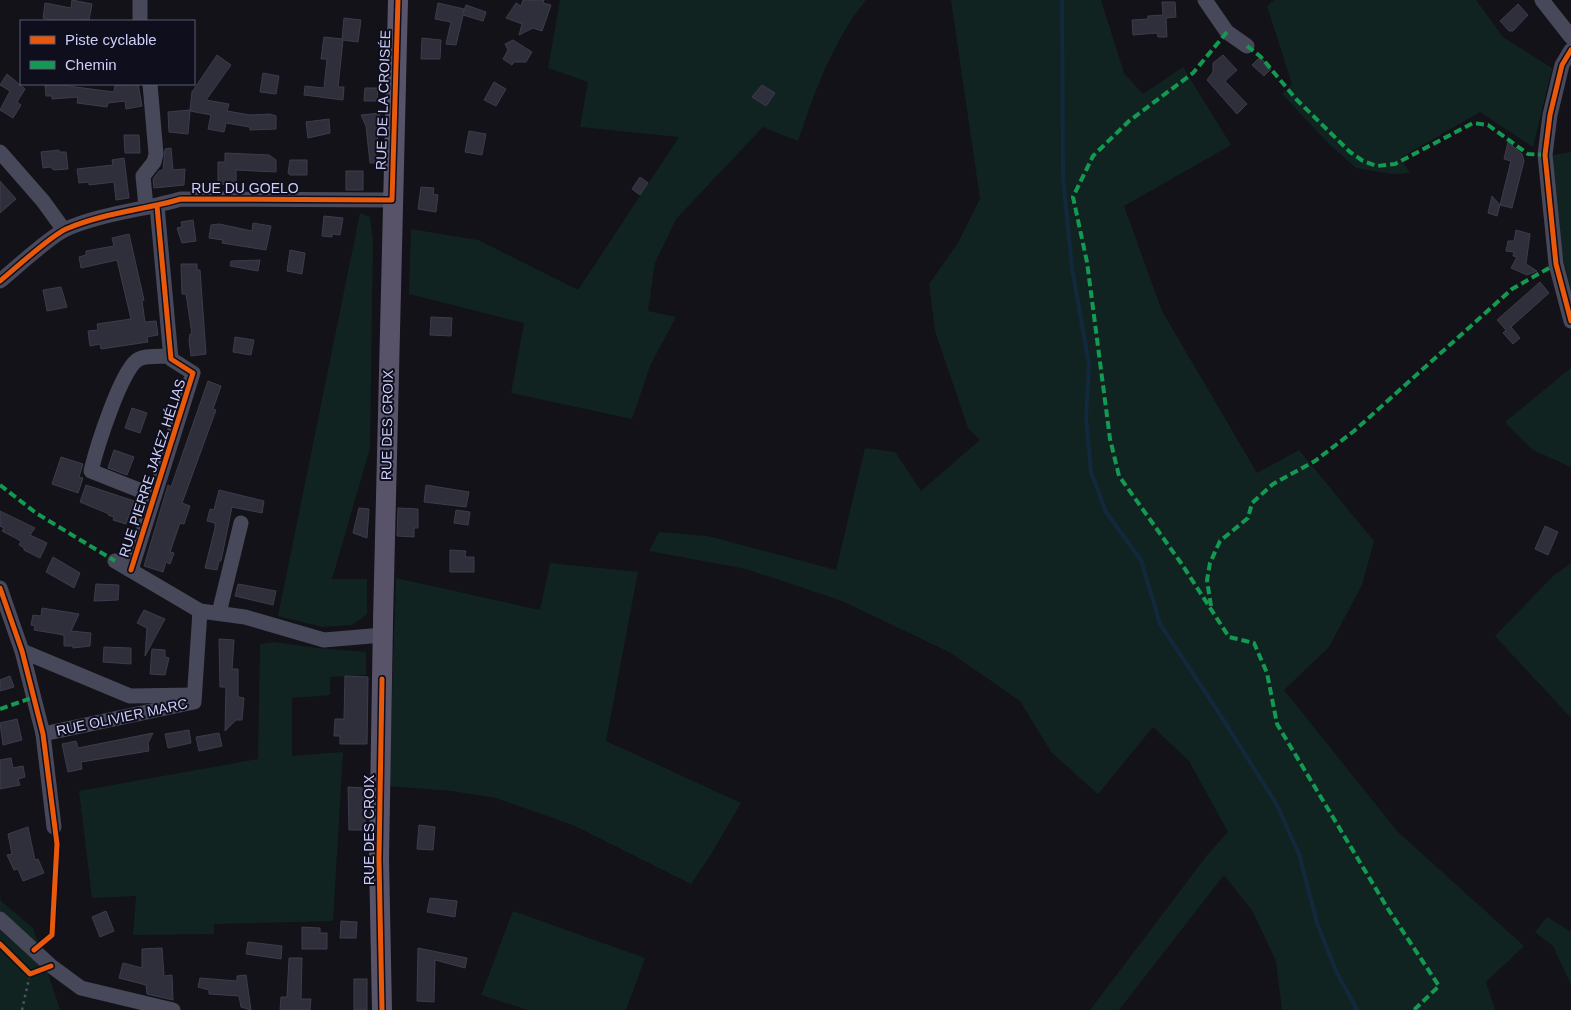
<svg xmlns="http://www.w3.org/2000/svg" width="1571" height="1010" font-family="Helvetica,sans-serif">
	<rect width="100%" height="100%" fill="#121218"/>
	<g fill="#112321">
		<path d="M560,0H866C832,42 815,91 798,141L763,127L676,219L655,263L648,311L676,317L650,366L632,419L511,393L524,323L409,294L411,229L478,240L578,290L679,137L580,127L588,82L548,68Z"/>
		<path d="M951,0H1101L1124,73L1143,94L1183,67L1231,145L1124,206L1162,311L1257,473L1299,450L1374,541L1362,585L1329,647L1284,690L1398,832L1524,946L1486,982L1495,1010H1282L1276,961L1253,912L1224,875L1119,1010H1090L1208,854L1228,832L1189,761L1153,727L1098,794L1051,752L1020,701L949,652L842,601L746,569L649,551L659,532L708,536L836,570L865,448L895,452L921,491L980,440L968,428L935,331L929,284L958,243L980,199Z"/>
		<path d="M1274,0H1476L1503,37L1552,68L1533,147L1480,112L1400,158L1410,173L1393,174L1356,168L1329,144L1282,94L1292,84L1267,6Z"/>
		<path d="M1571,152V290L1559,241L1552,155Z"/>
		<path d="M360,213L370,217L373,239L370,448L332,579H367V614L352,625L322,627L278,616Z"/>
		<path d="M1571,368V467L1533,450L1505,422Z"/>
		<path d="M550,563L638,572L606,741L741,803L710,856L691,884L573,825L496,798L452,791L389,786L396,578L540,610Z"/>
		<path d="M1571,563V718L1495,636L1553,576Z"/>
		<path d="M274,642L318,648L366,652V675L330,677V695L292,698V756L343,752L333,921L214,924V934L133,935L136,896L92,898L79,791L258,759L260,644Z"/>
		<path d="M0,894L1,901L33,928L60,1010H0Z"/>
		<path d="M513,911L645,958L626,1010H528L481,995Z"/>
		<path d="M1547,917L1571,932V985L1553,946L1535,932Z"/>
	</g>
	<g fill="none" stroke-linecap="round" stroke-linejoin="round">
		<path stroke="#12293d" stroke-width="4" d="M1062,0L1063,177L1072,268L1089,365L1086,418L1091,472L1106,512L1141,560L1160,624L1219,713L1277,805L1299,854L1317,923L1336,971L1357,1010"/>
	</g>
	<g fill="#2f2e3b" stroke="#3d3c4c">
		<path d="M72,0L92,4L89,20L80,19V21H58L43,18L45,3L71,8Z"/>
		<path d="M523,0H544L543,3L551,5L542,31L533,28L519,35L522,24L506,18L516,3L521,6Z"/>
		<path d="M1162,2H1175L1176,17L1166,18L1167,37H1158L1157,33L1133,35L1132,20L1148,19V16L1163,15Z"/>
		<path d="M438,3L464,9L463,13L466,5L486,12L483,21L463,15L456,45L446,44L451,22L435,19Z"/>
		<path d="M1518,4L1528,15L1513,31H1509L1500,21Z"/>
		<path d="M344,18L361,20L358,42L343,40L338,87H344L343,100L304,95L305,86L324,88L327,59H321L324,37L342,39Z"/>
		<path d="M422,38L441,40L440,59H421Z"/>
		<path d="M513,40L532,52L526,62H514L512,65L503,59L508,50L505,44Z"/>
		<path d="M217,55L231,65L206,100L229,104L227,111L250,115L270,114L276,116V129L250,130V127L226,123L224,132L208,129L211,115L190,111L188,134L169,132L168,112L190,110L192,92Z"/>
		<path d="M1223,55L1237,70L1225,81L1247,104L1237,114L1207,80L1213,72V63Z"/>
		<path d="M1260,57L1271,69L1264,76L1252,65Z"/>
		<path d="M263,73L279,76L276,94L260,92Z"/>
		<path d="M7,74L25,89L17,102L21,105L13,118L0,110L10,91L0,85Z"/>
		<path d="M494,82L506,89L496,106L484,100Z"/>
		<path d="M45,84H68V86L114,92L115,85L138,84L142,106L126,109L125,101L108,103L107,107L77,103L78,97L52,99V96H46Z"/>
		<path d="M762,85L775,93L766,106L752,97Z"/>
		<path d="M365,88H378L377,101H364Z"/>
		<path d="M380,113L375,163H370L366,126L361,115Z"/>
		<path d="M329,119L330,133L308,138L306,122Z"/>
		<path d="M469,131L486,134L482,155L465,152Z"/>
		<path d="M124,135H139L140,153H125Z"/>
		<path d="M1508,142L1522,154L1524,161L1512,208L1500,205L1497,216L1488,213L1492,196L1500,205L1511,161L1504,159Z"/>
		<path d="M171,148L173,170L185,169L184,185L154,188L153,179L159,171L163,170L165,149Z"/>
		<path d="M59,150V152H66L68,169L54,170L50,167L43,168L41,152Z"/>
		<path d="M225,153L269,155L276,160V172L236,170V185L218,184V162H225Z"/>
		<path d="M124,158L129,198L116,200L114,182L89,185V182L79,183L77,169L113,165L112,160Z"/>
		<path d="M290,160H307V175H290L288,173Z"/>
		<rect x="346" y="171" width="17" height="19"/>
		<path d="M640,177L648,183L640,195L632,189Z"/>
		<path d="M0,181L16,199L0,213Z"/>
		<path d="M421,187L434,188L433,194L438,195L436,212L418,209Z"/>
		<path d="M324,216L343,218L340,235L332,234V237L322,236Z"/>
		<path d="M193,220L196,241L182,243L177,228L182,227L181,222Z"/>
		<path d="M253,223L271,226L266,250L222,243L223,240L209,238L211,225L219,224L252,231Z"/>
		<path d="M1516,230L1530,234L1526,264L1537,271L1527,275L1511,268L1517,257L1513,256L1514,252L1506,251L1508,241H1514Z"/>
		<path d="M129,234L144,300L142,301L145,322L156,321L158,335L147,337L148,342L101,349L100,344L90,346L88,331L98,330L97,324L131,319L117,260L81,268L79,257L86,255V251L114,246L112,238Z"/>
		<path d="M290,250L305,253L302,274L287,271Z"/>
		<path d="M260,260L258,271L230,266L231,261Z"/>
		<path d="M181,264H197V270H200L206,354L191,356L189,341L190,334H192L186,294H182Z"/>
		<path d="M1540,282L1549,293L1511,327L1520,338L1513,344L1503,333L1506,330L1497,320Z"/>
		<path d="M61,287L67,307L47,311L43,290Z"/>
		<path d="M431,317L452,318L451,336L430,335Z"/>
		<path d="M235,337L254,340L251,355L233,352Z"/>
		<path d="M208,381L221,386L213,409L216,410L182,503L190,506L184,524L180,523L170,552L174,553L170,564L166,562L163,572L144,566L168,485L171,487Z"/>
		<path d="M132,408L147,413L140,433L125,428Z"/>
		<path d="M114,450L134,457L127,475L108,468Z"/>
		<path d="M61,457L83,464L79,477L83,478L78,493L52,484Z"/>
		<path d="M86,485L134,501L126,524L113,520L114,517L108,515L109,514L80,502Z"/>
		<path d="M426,485L469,492L466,507L424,502Z"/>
		<path d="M219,490L264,501L262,513L232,507L221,561H219L217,570L205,568L215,528V523L207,521L210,509L214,510Z"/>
		<path d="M359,508L369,509L367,538L353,533Z"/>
		<path d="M398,508L418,509V528H414V537L397,536Z"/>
		<path d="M456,510L470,512L468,525L454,523Z"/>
		<path d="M0,511L35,528L30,535L47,543L40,558L24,550V548L19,545L21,541L2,531L4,528L0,526Z"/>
		<path d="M1545,526L1558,532L1548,555L1535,549Z"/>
		<path d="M450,550L466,551L465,557H474V572H450Z"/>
		<path d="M53,557L80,573L74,588L46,572Z"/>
		<path d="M96,584L119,585L118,600L94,601Z"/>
		<path d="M238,584L276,591L273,605L235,596Z"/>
		<path d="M42,608L79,614L71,631L91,633L90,646L73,648V646H64V635L34,630L35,626L31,625L33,615L41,616Z"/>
		<path d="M144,610L165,619L145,656L147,628L137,623Z"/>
		<path d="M219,639L234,640L232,669H238V697L244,698L242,720H236L225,731L226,687H220Z"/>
		<path d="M104,647L131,648V664L103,662Z"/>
		<path d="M152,649L165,650V657L169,658L165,675L150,674Z"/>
		<path d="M10,676L14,687L0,691V680Z"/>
		<path d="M345,676L368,677L367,744H340V736H334L335,719H344Z"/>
		<path d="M17,719L22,740L3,745L0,723Z"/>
		<path d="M189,730L191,743L168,748L165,734Z"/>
		<path d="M153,733L148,743L149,751L81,762L82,769L68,772L62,744L76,741L78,748Z"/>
		<path d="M219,733L222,746L199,751L196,737Z"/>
		<path d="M11,758L13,768L23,766L25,777L18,779L20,785L0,789V760Z"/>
		<path d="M348,787L366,788L365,830H349Z"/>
		<path d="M419,825L435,827L433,850L417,849Z"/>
		<path d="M28,827L35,860L38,859L44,873L23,881L18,869L14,870L7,855L12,854L8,834Z"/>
		<path d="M430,898L457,901L455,917L427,912Z"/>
		<path d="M106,911L114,931L100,937L92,917Z"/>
		<path d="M341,921L357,922L356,938H340Z"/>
		<path d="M302,927L320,928V933H327V949H302Z"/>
		<path d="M248,942L282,946L281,959L246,954Z"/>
		<path d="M162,948L164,976L172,975L173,1000L147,994L146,985L119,978L123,963L142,968V949Z"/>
		<path d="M418,948L467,958L465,968L435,960L434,1002L417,1001Z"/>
		<path d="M289,958H302L301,999H311L310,1010H280L281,997H287Z"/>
		<path d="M246,975L251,1010L241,1007L239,996L209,994V990L198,987L200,978L237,981V976Z"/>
		<rect x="354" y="979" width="13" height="31"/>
	</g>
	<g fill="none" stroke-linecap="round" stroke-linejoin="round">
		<path stroke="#48565e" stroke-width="2.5" stroke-dasharray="2.5 4" stroke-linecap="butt" d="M22,1010L30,974"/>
		<g stroke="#474859" stroke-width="15">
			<path d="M1205,0L1227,32L1247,46"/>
			<path d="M1542,0L1571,37"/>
			<path d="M140,21V0"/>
			<path d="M1571,50L1562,65L1550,115L1545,155L1556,264L1571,321"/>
			<path d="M0,152L43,201L64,230"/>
			<path d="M146,207L143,176L154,162L156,154L150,84"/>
			<path d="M0,281C16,268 49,237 66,229C103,213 143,210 181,199L392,200"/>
			<path d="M154,496L91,471C96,450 122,366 139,359C147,355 162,357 170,356"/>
			<path d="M115,561L200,611L245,617L324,640L383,635"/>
			<path d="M131,570L193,373L171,359L157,206"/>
			<path d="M0,588L22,651L43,734L54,827"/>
			<path d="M219,613L241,523"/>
			<path d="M22,651L130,696L194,695"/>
			<path d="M43,734L194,702L200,611"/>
			<path d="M0,919L51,966L81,988L173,1010"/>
		</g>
		<path stroke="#59536a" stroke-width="20" d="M382,1010L379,859L383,621L398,0"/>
		<g stroke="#139951" stroke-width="4" stroke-dasharray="8 4" stroke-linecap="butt">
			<path d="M1227,32L1193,73L1129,121L1093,156L1073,197L1087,262L1110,439L1119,476L1181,563L1229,637L1254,643L1267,673L1277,724L1388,909L1439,986L1414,1010"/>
			<path d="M1247,46L1261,57L1296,99L1350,152L1363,161L1377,166L1395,164L1473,123L1488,125L1528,154L1545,155"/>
			<path d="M0,485L36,513L115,561"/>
			<path d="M1211,606L1207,580L1210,563L1220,541L1248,518L1252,503L1273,484L1315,461L1354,431L1512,289L1556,264"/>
			<path d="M0,709L34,697"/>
		</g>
		<g stroke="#0e0e1c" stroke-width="8">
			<g id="cycleway">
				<path d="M1571,50L1562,65L1550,115L1545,155L1556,264L1571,321"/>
				<path d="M0,281C16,268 49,237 66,229C103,213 143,210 181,199L392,200L398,0"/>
				<path d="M131,570L193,373L171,359L157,206"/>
				<path d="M0,588L22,651L43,734L57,844L52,935L34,950"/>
				<path d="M0,944L30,974L51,966"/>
				<path d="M382,1010L379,859L382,679"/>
			</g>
		</g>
		<use href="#cycleway" stroke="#e8590c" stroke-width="5"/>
	</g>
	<g text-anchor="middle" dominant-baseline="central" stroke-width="4" stroke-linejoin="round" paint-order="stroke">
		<g font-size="14" fill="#cecefa" stroke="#0e0e1c">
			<text transform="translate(383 100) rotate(-88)">RUE DE LA CROISÉE</text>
			<text x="245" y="188">RUE DU GOELO</text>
			<text transform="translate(387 425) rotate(-89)">RUE DES CROIX</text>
			<text transform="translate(152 468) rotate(-72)">RUE PIERRE JAKEZ HÉLIAS</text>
			<text transform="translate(122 717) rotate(-12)">RUE OLIVIER MARC</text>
			<text transform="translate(369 830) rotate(-90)">RUE DES CROIX</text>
		</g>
	</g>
	<rect x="20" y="20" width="175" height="65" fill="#0e0e1c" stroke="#5b5b75"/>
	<rect x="30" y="36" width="25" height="8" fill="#e8590c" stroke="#5b5b75"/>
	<text x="65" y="45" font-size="15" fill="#cecefa">Piste cyclable</text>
	<rect x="30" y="61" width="25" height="8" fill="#139951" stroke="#5b5b75"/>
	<text x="65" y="70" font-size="15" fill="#cecefa">Chemin</text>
</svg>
